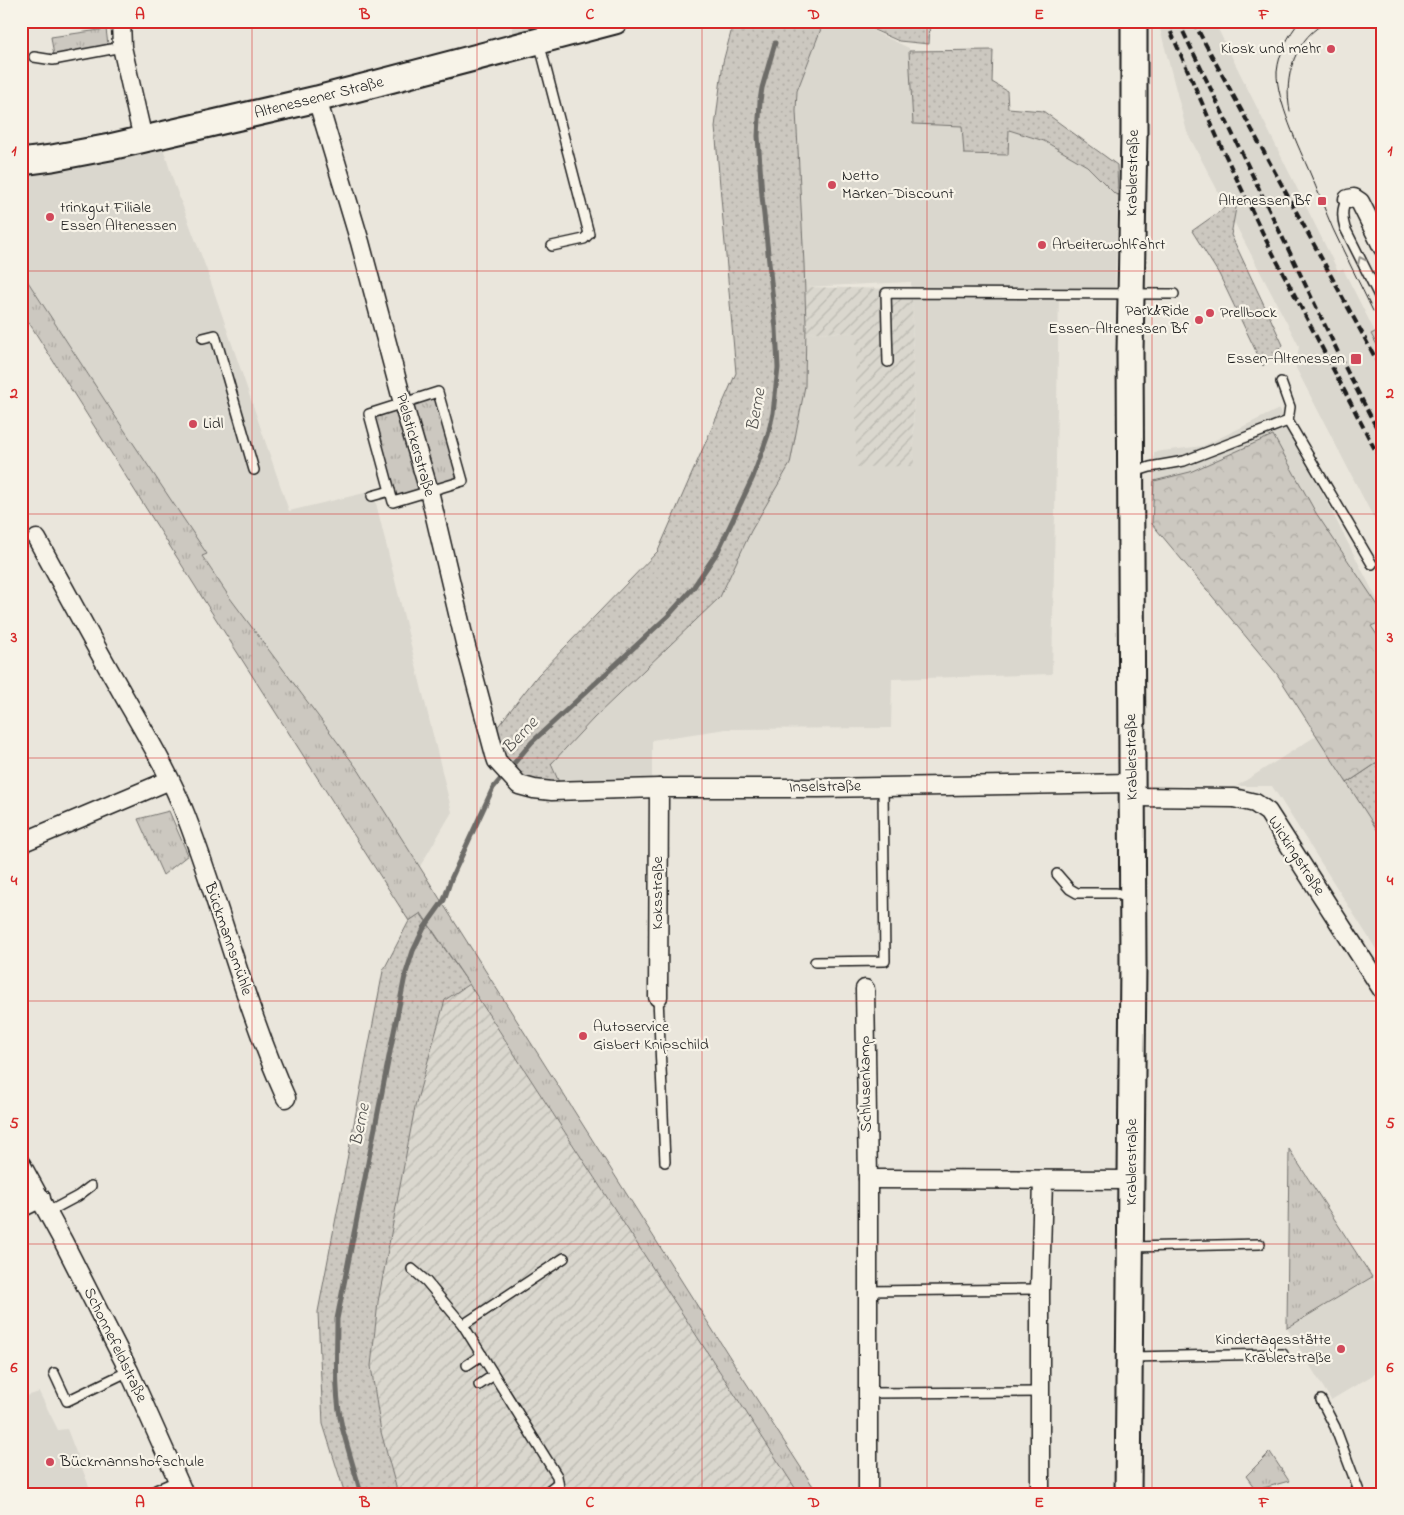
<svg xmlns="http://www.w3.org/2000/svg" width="1404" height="1515" font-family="'Indie Flower',sans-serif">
	<defs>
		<pattern id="industrial-furrows" width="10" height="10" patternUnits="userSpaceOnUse" patternTransform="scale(1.25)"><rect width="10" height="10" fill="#dad7ce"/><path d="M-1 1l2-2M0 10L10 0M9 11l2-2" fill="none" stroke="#bab8b0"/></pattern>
		<pattern id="grass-dots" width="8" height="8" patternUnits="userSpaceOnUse" patternTransform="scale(1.25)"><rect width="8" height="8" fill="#ccc8c0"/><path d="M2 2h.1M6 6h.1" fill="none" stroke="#afaba4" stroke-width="1.8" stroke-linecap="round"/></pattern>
		<pattern id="forest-crowns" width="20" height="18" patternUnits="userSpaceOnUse" patternTransform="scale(1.25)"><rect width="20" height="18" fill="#ccc8c0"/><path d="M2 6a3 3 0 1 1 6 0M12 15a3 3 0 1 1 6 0" fill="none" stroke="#afaba4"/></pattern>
		<pattern id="park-tufts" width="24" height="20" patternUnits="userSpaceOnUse" patternTransform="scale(1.25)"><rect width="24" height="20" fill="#ccc8c0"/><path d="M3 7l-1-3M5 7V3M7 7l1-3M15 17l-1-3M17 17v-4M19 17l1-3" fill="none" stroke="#afaba4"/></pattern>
	</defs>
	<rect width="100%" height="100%" fill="#eae6dc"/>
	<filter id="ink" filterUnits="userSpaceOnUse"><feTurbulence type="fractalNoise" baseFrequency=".02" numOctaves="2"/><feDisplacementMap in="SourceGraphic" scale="10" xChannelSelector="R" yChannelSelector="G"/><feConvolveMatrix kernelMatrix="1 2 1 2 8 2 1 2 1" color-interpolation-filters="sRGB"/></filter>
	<g filter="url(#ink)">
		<g fill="#dad7ce">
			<path d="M511,21H605L516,46Z"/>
			<path d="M824,21H870L873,31L909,48L912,89L962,126L964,153L1009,129L1044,141L1087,166L1115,194L1118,195L1115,291L911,290V282L805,287L796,111L797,91Z"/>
			<path d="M1189,21H1214L1338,271L1343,269L1375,332L1371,334L1383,356V536L1296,368L1299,346L1187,132L1159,25Z"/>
			<path d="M160,138L174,183L206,268L289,511L373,491L452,812L419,868L359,771L230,598L202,556L207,554L115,416L21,271V174Z"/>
			<path d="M1059,296L1052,674L892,679L891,728L726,729L652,740V787L562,789L551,764L594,718L720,597L751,531L805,386L806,332L856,333V466H914L912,297Z"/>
			<path d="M1279,409L1383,611V960L1272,786H1237L1316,736L1277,674L1152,524L1154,452L1203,446Z"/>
			<path d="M1372,1277L1383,1295V1369L1331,1400L1287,1328Z"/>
			<path d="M39,1392L58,1430L67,1429L92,1494H21V1398Z"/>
		</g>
		<g fill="url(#industrial-furrows)">
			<path d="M805,287L895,289L912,297L914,466L856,467V333L806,332Z"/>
			<path d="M469,984L799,1494H398L381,1432L371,1366L378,1302L415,1107L445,1000Z"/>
		</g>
		<g fill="url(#grass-dots)" stroke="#74726e">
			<path d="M734,21H824L797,91L796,111L804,264L806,323L805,386L790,464L751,531L720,597L594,718L551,764L562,789L535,787L499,761L492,734L538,675L658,551L736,373L715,127L723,62Z"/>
			<path d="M873,21H930L929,44L899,41L874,30Z"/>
			<path d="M993,50L992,82L1007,91L1008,108L1043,111L1117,165L1118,195L1115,194L1087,166L1044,141L1009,130L1008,155L964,154L962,126L913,124L909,51Z"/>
			<path d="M1233,202L1236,208L1231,235L1283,345L1263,366L1219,274L1192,231Z"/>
			<path d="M1383,328V356L1371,334Z"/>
			<path d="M1383,759V839L1347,783Z"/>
			<path d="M420,913L469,984L445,1000L415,1107L378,1302L371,1366L381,1432L398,1494H345L323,1424L318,1312L383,971L409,921Z"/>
		</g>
		<path fill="url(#forest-crowns)" stroke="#74726e" d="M1273,435L1316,513L1383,613V621L1371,626L1383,644V759L1347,783L1277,674L1152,524L1154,481L1190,472Z"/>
		<g fill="url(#park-tufts)" stroke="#74726e">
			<path d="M106,29L108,45L54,56L51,37Z"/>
			<path d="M21,271L115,416L207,554L202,556L230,598L359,771L743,1378L818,1494H799L469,984L421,913L409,921L207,605L21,310Z"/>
			<path d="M437,395L462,478L431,488L406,405Z"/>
			<path d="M401,408L424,489L395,497L372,416Z"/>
			<path d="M169,811L188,855L163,875L138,819Z"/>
			<path d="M1289,1149L1372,1277L1287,1328Z"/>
			<path d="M1270,1452L1289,1481L1256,1490L1246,1476Z"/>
		</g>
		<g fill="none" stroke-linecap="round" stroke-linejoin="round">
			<path stroke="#6d6c68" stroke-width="5" d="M361,1494C355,1472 348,1449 342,1427C334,1392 337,1355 337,1319L405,976L413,951L424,928L444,900L451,879L493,788L532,742L668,616L693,588L718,551L753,477L768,435L773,413L778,368L776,329L762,196L758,136L760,101L762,88L775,43"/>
			<g stroke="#1c1c1c" stroke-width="12">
				<g id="lane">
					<path d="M539,42L589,234L584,239L552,246"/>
					<path d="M34,57L53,60L122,47"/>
					<path d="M1348,199C1341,207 1342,218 1345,228L1383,304"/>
					<path d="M203,338L215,335L254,470"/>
					<path d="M888,362L886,293L1174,294"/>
					<path d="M438,392L463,481L393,502L369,414Z"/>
					<path d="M1288,421L1372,564"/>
					<path d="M1134,472L1150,467L1184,461L1288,421L1290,407L1281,382"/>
					<path d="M372,496L390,491"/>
					<path d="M1057,874L1070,889L1077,893H1116L1130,899"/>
					<path d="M815,962L885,961L883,787"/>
					<path d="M658,997L665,1162"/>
					<path d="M48,1212L78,1196L91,1186"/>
					<path d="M1132,1247L1260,1244"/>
					<path d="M412,1269L426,1281L463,1325L557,1476L560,1494"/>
					<path d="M867,1291L1040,1289"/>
					<path d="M463,1325L564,1258"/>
					<path d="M1130,1357L1283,1354"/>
					<path d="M467,1365L482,1355"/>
					<path d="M54,1373L67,1401L129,1371"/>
					<path d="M479,1385L494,1375"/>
					<path d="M868,1393L1040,1392"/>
					<path d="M1321,1400L1335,1427L1360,1494"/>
					<path d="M544,1494L558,1483"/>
				</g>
			</g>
			<g stroke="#1c1c1c" stroke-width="21">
				<g id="street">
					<path d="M121,21L122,47L143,139"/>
					<path d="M317,99L360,242L403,403L429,491L465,643L495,755L497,761L519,785L534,789L552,791L659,788H819L1132,783"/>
					<path d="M1348,199L1354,198L1360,202L1383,248"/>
					<path d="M37,539C63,586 89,635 116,682C140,725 168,769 186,816C222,909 245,1007 286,1098"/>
					<path d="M1133,797L1234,798L1255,803L1268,812L1383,991"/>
					<path d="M21,843L170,780"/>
					<path d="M865,989L868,1179V1494"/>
					<path d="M658,997L659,788"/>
					<path d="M21,1164L63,1241L129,1371L184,1494"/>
					<path d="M868,1179L1132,1180"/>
					<path d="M21,1208L41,1198"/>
					<path d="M158,1494L179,1485"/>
					<path d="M1040,1494V1289L1043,1180"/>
				</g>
			</g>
			<g stroke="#1c1c1c" stroke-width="29">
				<g id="secondary">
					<path d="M21,162L52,158L110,147L317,99L615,21"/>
					<path d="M1128,1494L1133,964L1130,352L1134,133V21"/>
				</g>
			</g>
			<use href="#lane" stroke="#f7f3e8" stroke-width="9"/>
			<use href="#street" stroke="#f7f3e8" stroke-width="18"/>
			<use href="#secondary" stroke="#f7f3e8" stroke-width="25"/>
			<g stroke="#1c1c1c" stroke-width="1">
				<path d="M1300,21C1288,36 1279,52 1277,72C1276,99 1299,148 1310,173C1318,191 1325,211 1333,229C1346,257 1360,284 1373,311"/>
				<path d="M1290,111C1283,77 1295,36 1329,21"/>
			</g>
			<g stroke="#1c1c1c" stroke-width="4" stroke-dasharray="8 4" stroke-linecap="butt">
				<path d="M1166,21L1221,146L1266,240L1383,465"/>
				<path d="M1178,21L1348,373L1383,440"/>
				<path d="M1193,21L1383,372"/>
			</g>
		</g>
		<defs><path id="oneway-chevron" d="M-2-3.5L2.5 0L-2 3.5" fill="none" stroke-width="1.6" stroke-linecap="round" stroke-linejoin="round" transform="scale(1.25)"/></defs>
		<use stroke="#94928c" href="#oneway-chevron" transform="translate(1361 260) rotate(-116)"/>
	</g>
	<path fill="none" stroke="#d62828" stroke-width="1" stroke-opacity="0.55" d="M252,21V1494M477,21V1494M702,21V1494M927,21V1494M1152,21V1494M21,271H1383M21,514H1383M21,758H1383M21,1001H1383M21,1244H1383"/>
	<g fill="#d1495b" stroke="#f7f3e8" stroke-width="2">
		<circle cx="1331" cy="49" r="5"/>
		<circle cx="832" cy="185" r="5"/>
		<rect x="1317" y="196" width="10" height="10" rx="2.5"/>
		<circle cx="50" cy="217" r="5"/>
		<circle cx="1042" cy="245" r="5"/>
		<circle cx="1210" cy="313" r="5"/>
		<circle cx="1199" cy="320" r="5"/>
		<rect x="1350" y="353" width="12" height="12" rx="2.5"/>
		<circle cx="193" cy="424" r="5"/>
		<circle cx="583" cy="1036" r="5"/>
		<circle cx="1341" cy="1349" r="5"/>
		<circle cx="50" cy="1462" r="5"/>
	</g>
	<g text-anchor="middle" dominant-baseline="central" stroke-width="4.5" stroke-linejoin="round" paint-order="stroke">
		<g font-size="16" fill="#1c1c1c" stroke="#f7f3e8" text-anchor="start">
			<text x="1321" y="49" text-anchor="end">Kiosk und mehr</text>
			<text x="842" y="176">Netto<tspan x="842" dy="18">Marken-Discount</tspan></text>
			<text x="1312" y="201" text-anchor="end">Altenessen Bf</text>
			<text x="60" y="208">trinkgut Filiale<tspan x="60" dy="18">Essen Altenessen</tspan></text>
			<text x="1052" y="245">Arbeiterwohlfahrt</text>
			<text x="1189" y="311" text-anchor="end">Park&amp;Ride<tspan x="1189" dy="18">Essen-Altenessen Bf</tspan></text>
			<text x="1220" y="313">Prellbock</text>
			<text x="1345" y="359" text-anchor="end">Essen-Altenessen</text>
			<text x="203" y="424">Lidl</text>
			<text x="593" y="1027">Autoservice<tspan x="593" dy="18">Gisbert Knipschild</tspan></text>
			<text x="1331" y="1340" text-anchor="end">Kindertagesstätte<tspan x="1331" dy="18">Krablerstraße</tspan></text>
			<text x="60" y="1462">Bückmannshofschule</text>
		</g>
		<g font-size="16" fill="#1c1c1c" stroke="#f7f3e8">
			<text transform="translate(319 98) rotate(-14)">Altenessener Straße</text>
			<text transform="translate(1133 173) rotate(-89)">Krablerstraße</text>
			<text transform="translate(415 445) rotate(74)">Pielstickerstraße</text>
			<text transform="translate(1132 757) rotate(-91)">Krablerstraße</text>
			<text transform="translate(825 787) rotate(-1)">Inselstraße</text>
			<text transform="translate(1296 856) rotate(57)">Wickingstraße</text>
			<text transform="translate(658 893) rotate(-90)">Koksstraße</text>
			<text transform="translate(228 939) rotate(71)">Bückmannsmühle</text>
			<text transform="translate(866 1084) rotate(-91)">Schlusenkamp</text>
			<text transform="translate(1132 1162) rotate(-90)">Krablerstraße</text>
			<text transform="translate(115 1345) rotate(64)">Schonnefeldstraße</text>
		</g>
		<g font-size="18" font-style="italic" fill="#52514e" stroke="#f7f3e8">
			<text transform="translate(757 410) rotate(-80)">Berne</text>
			<text transform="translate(521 736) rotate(-47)">Berne</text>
			<text transform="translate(361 1125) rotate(-79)">Berne</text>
		</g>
	</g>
	<rect width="1404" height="1515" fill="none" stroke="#f7f3e8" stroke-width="55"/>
	<rect x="28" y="28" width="1348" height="1460" fill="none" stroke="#d62828" stroke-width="2"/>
	<g font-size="16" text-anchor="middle" font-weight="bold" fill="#d62828">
		<text x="140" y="19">A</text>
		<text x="365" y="19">B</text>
		<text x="590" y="19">C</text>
		<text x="814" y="19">D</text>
		<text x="1039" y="19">E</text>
		<text x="1264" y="19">F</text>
		<text x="14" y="155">1</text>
		<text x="1390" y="155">1</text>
		<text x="14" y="398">2</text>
		<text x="1390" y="398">2</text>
		<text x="14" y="642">3</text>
		<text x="1390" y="642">3</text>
		<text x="14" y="885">4</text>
		<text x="1390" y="885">4</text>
		<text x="14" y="1128">5</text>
		<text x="1390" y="1128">5</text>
		<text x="14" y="1372">6</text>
		<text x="1390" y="1372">6</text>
		<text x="140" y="1507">A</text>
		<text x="365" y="1507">B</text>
		<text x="590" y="1507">C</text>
		<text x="814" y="1507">D</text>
		<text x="1039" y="1507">E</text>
		<text x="1264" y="1507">F</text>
	</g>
</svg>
